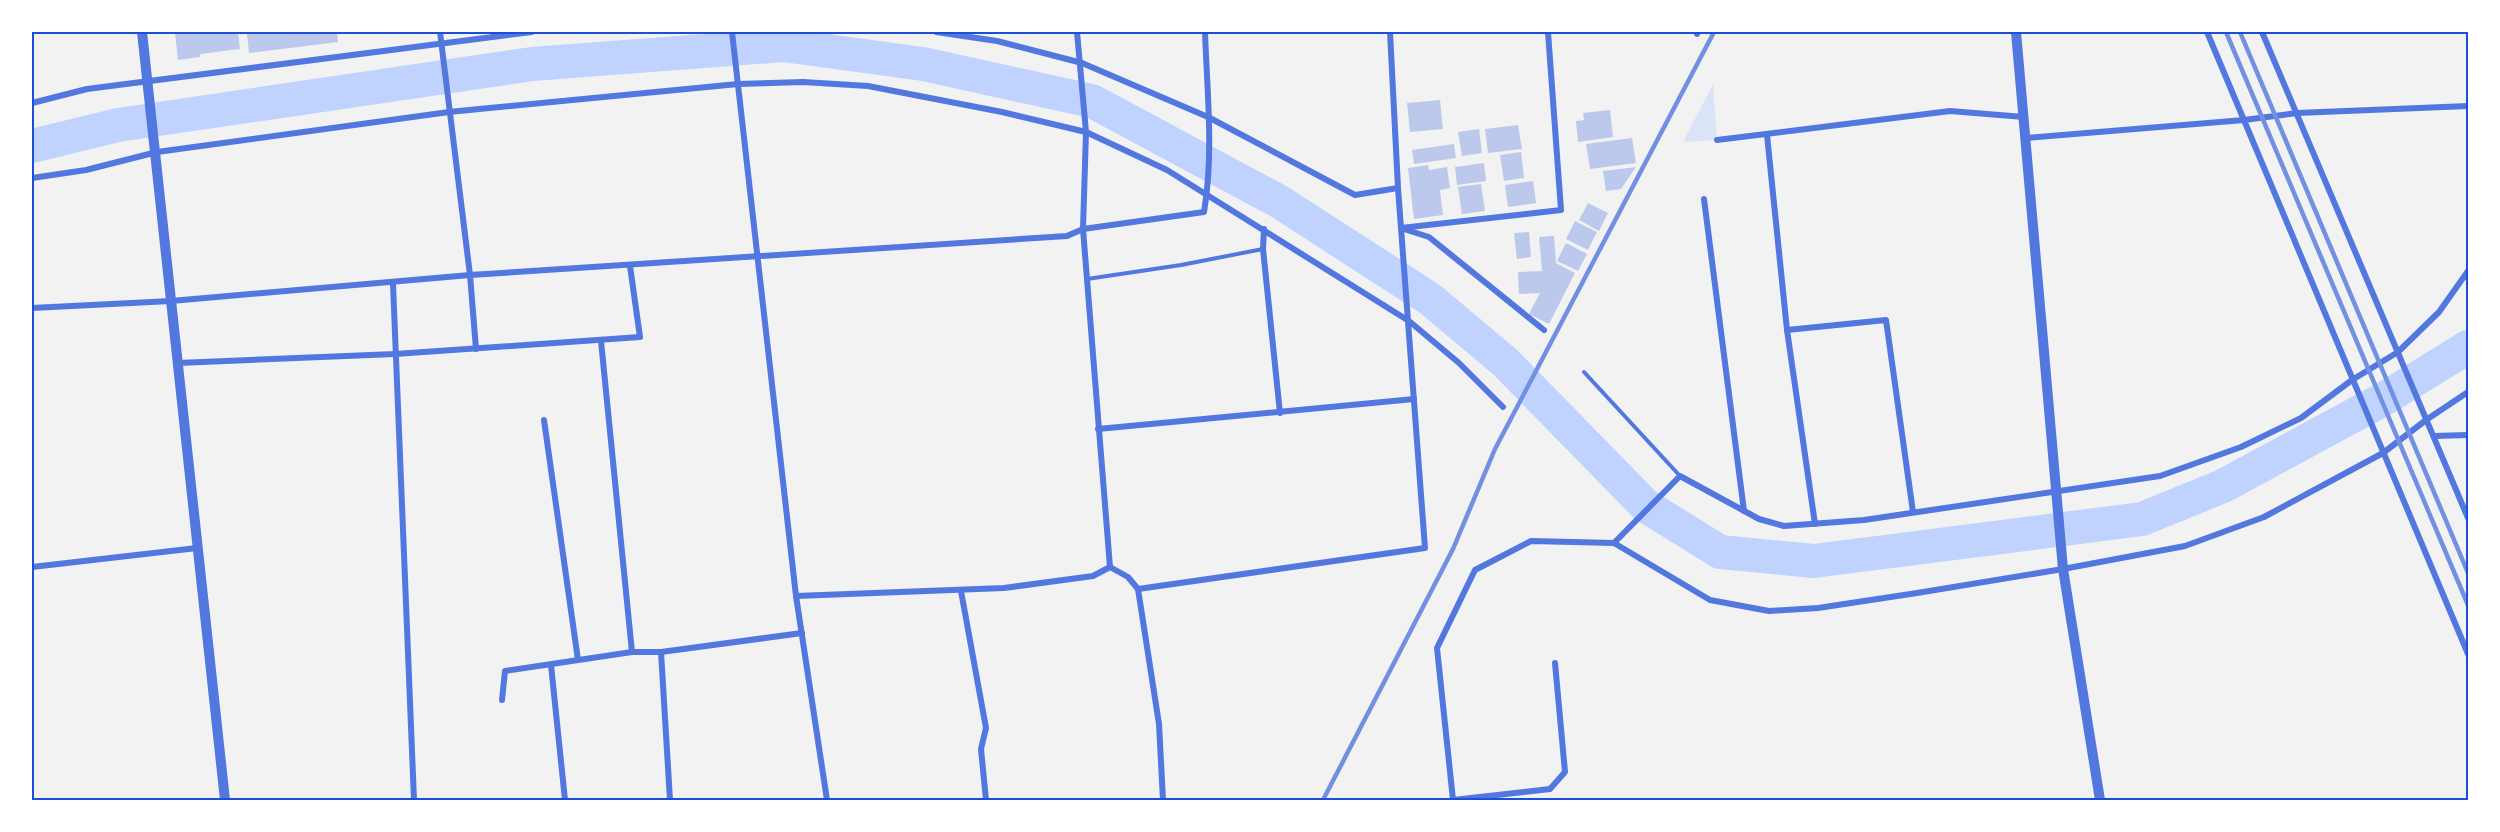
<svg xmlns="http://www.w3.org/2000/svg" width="2500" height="832" font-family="'Golos Text',sans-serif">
	<rect width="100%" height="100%" fill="#f2f2f2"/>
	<path fill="#dbe4f7" d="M1713,84L1717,140L1683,142Z"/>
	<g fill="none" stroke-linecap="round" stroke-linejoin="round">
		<path stroke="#bfd3fe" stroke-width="34" d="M32,146L118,125L532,64L783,45L923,64L1092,101L1280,202L1430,299L1505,362L1646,506L1720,552L1814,561L2142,519L2223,486L2382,400L2468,347"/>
	</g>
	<g fill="#bdc9ec">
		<path d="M175,32H238L240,49L200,54V57L178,60Z"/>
		<path d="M269,32H337L338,42L249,53L247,34Z"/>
		<path d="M1440,100L1443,129L1410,132L1407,103Z"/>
		<path d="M1610,110L1613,137L1578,142L1576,121L1584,120L1583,113Z"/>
		<path d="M1518,125L1522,149L1488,153L1485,129Z"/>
		<path d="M1479,129L1482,153L1462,156L1458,132Z"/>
		<path d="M1632,138L1636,163L1590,169L1586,144Z"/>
		<path d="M1454,144L1456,158L1414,164L1412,150Z"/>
		<path d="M1521,152L1524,178L1504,181L1500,155Z"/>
		<path d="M1484,163L1486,181L1457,185L1455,167Z"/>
		<path d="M1428,165L1429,170L1447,167L1450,188L1440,190L1443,215L1414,219L1408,168Z"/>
		<path d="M1636,167L1621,189L1606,191L1603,171Z"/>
		<path d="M1533,181L1536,203L1508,207L1505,185Z"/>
		<path d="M1481,184L1485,211L1462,214L1458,187Z"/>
		<path d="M1588,203L1608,213L1599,231L1579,220Z"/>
		<path d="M1575,221L1597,232L1588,250L1566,239Z"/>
		<path d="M1529,232L1531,257L1517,259L1514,233Z"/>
		<path d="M1554,236L1556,263L1575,273L1549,324L1529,314L1540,293L1519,294L1518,272L1542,271L1539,237Z"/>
		<path d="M1566,243L1587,254L1578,271L1557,261Z"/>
	</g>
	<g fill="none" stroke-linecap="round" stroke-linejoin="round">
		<g stroke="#5277de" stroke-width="4">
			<path d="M1087,279L1181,265L1263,249"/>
			<path d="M1584,372L1680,476"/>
		</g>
		<g stroke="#5277de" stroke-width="6">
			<path d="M440,32L470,275L476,349"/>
			<path d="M732,32L796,596L827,800"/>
			<path d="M936,32L997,41L1082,63L1208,117L1355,195L1398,188"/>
			<path d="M1077,32L1086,132L1083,229L1110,567"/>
			<path d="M1697,32V34"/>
			<path d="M2207,32L2468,654"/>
			<path d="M2262,32L2468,518"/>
			<path d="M32,103L87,89L532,32"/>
			<path d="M1767,135L1787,330L1815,524"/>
			<path d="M2025,138L2244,120L2297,113L2468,106"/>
			<path d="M1717,140L1950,111L2024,117"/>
			<path d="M32,178L86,170L157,152L449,112L738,84L803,82L868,86L1002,112L1086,132L1167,170L1409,321L1459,363L1503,407"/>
			<path d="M1704,199L1744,511"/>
			<path d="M1401,228L1561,210L1548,32"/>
			<path d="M1264,229L1263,249L1280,413"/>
			<path d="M1404,229L1429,237L1544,330"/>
			<path d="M393,284L414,800"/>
			<path d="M32,308L171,301L470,275L1067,236L1083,229L1204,212C1214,154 1207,90 1205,32"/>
			<path d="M1787,330L1886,320L1913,512"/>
			<path d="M601,341L632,652"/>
			<path d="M178,363L395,354L640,337L630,266"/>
			<path d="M544,420L578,660"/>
			<path d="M1098,429L1414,399"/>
			<path d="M2434,436L2468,435"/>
			<path d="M1614,543L1680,476L1759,519L1784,526L1864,520L2160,476L2241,447L2301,418L2352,380L2398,352L2439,312L2468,271"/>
			<path d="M32,567L197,548"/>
			<path d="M1110,567L1128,577L1138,589L1159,724L1163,800"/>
			<path d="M1138,589L1425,548L1398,188L1390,32"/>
			<path d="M961,591L986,728L981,749L986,800"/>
			<path d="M796,596L1004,588L1093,576L1110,567"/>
			<path d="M661,652L670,800"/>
			<path d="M551,665L565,800"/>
			<path d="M502,700L505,671L632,652H661L802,633"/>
			<path d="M1453,800L1437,648L1475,570L1531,541L1614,543L1710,600L1769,611L1818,608L1917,593L2063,569L2185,546L2264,517L2383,453L2426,420L2468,392"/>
			<path d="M1453,800L1550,789L1565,772L1555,663"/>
		</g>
		<g stroke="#5277de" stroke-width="10">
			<path d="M142,32L225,800"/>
			<path d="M2016,32L2063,569L2100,800"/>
		</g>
		<g stroke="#7290e2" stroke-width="4.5">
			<path d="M2226,32L2468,605"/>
			<path d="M2240,32L2468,573"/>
			<path d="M1323,800L1453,549L1495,449L1714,32"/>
		</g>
	</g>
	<rect width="2500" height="832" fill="none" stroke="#ffffff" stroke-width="66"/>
	<rect x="33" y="33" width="2434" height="766" fill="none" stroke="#1d4ed8" stroke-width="2"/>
</svg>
